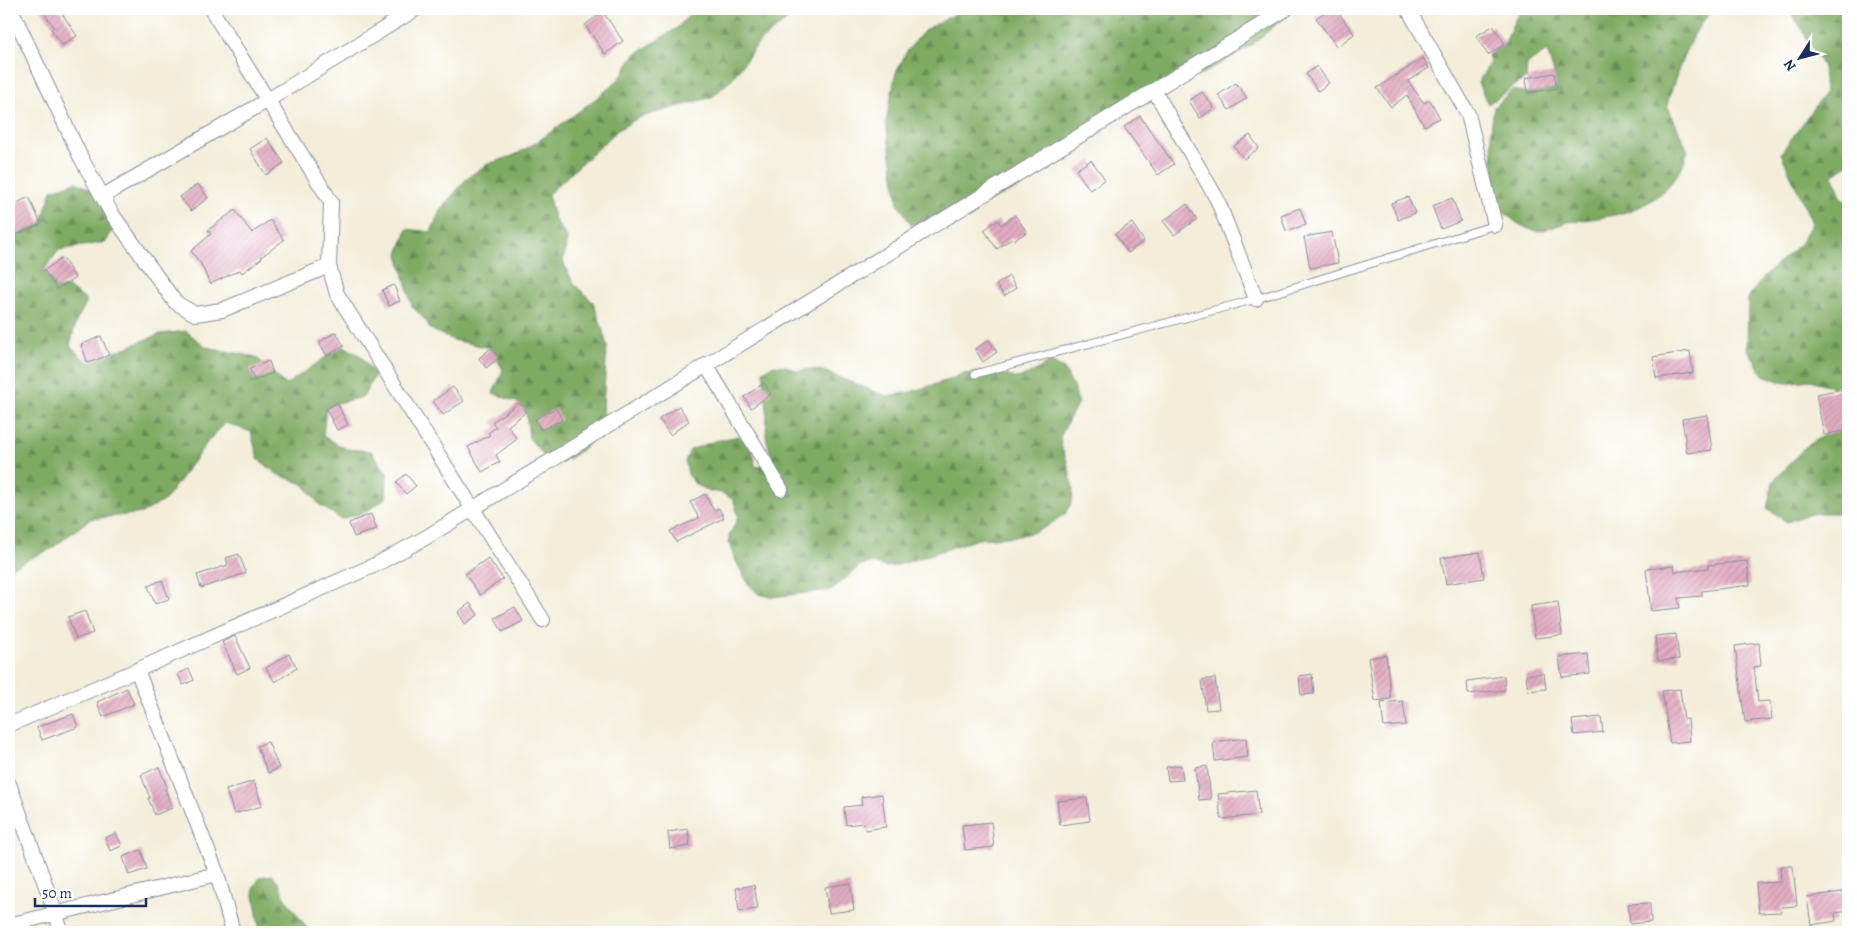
<svg xmlns="http://www.w3.org/2000/svg" width="1857" height="941" font-family="Alegreya,serif">
	<defs>
		<pattern id="forest-firs" width="22" height="20" patternUnits="userSpaceOnUse" patternTransform="scale(1.25)"><rect width="22" height="20" fill="#7eaa62"/><path d="M5 1l3.5 6h-7zM16 11l3.5 6h-7z" fill="#668b54"/></pattern>
		<pattern id="building-hatch" width="6" height="6" patternUnits="userSpaceOnUse" patternTransform="scale(1.25)"><rect width="6" height="6" fill="#e2acc2"/><path d="M-1 1l2-2M0 6l6-6M5 7l2-2" fill="none" stroke="#c194a9"/></pattern>
	</defs>
	<rect width="100%" height="100%" fill="#fff"/>
	<filter id="ink" filterUnits="userSpaceOnUse"><feTurbulence type="fractalNoise" baseFrequency=".02" numOctaves="2"/><feDisplacementMap in="SourceGraphic" scale="10" xChannelSelector="R" yChannelSelector="G"/><feConvolveMatrix kernelMatrix="1 2 1 2 8 2 1 2 1" color-interpolation-filters="sRGB"/></filter>
	<filter id="wash" filterUnits="userSpaceOnUse"><feTurbulence type="fractalNoise" baseFrequency=".0096" numOctaves="4" result="noise"/><feDisplacementMap in="SourceGraphic" scale="20" xChannelSelector="R" yChannelSelector="G"/><feGaussianBlur stdDeviation="1.12" result="paint"/><feColorMatrix in="noise" values="0 0 0 0 0 0 0 0 0 0 0 0 0 0 0 0 0 1.4 0 .05"/><feComposite in="paint" operator="in"/></filter>
	<g filter="url(#wash)">
		<rect width="100%" height="100%" fill="#f3edd9"/>
		<g fill="url(#forest-firs)" stroke="#4c6c60">
			<path d="M695,9H802L760,41L731,80L712,97L638,118L618,130L548,194L554,218L567,238L563,262L574,284L593,302L601,324L607,346L602,421L588,445L569,459L545,457L529,438L526,412L519,403L493,393L503,370L491,348L453,340L430,329L427,322L412,306L398,254L407,229L431,232L440,210L468,177L488,164L515,155L537,142L601,95L620,78L634,55L677,28Z"/>
			<path d="M964,9H1295L1250,46L1208,71L1137,101L1016,189L966,212L911,225L898,203L886,122L896,72L907,51L925,30Z"/>
			<path d="M1522,9H1715C1690,28 1676,76 1667,105L1688,151C1685,159 1682,169 1677,175C1649,215 1611,216 1568,222C1559,224 1547,231 1538,231C1522,230 1507,215 1496,205L1491,130L1494,107L1512,90L1529,93L1557,88L1554,73L1547,51L1527,64L1526,78L1488,104L1478,83L1490,62L1488,55L1505,44L1514,21Z"/>
			<path d="M1788,9H1848V164L1833,175L1842,198L1848,202V380L1833,387L1810,380L1785,383L1763,375L1747,348L1748,298L1764,276L1800,244L1812,223L1781,153L1825,93L1823,67L1798,23Z"/>
			<path d="M76,182L98,193L118,221L106,242L59,250L44,270L57,289L68,287L87,301L76,322L70,346L88,363L160,334L186,331L206,347L256,357L286,385L327,356L344,346L361,356L375,375L363,397L337,403L326,409L323,436L346,449L371,451L387,473L386,498L366,512L341,519L320,505L303,484L277,474L258,459L251,432L226,423L209,440L165,500L143,513L90,519L51,549L9,568V339L12,326L9,319V219L16,235L41,224L52,190Z"/>
			<path d="M1050,362L1064,369L1075,391L1078,402L1060,437L1062,449L1067,461L1073,488L1072,501L1066,513L1046,527L1034,532L1019,536L978,539L895,566L885,567L873,563L861,565L832,590L772,597L758,594L748,584L734,557L729,542V536L738,517L734,500L722,493L709,491L695,484L688,474L685,461L690,450L715,441L739,436C752,446 755,451 755,467L773,462L766,437L767,411L763,371L774,365L786,366L798,371L810,369L823,371L886,396L910,392L949,380L962,374L989,371L1016,378L1028,375Z"/>
			<path d="M1848,430V513H1811L1787,522L1767,508L1773,482L1806,446L1824,435Z"/>
			<path d="M273,875L280,885L285,898L307,928L308,932H260L253,889L260,877Z"/>
		</g>
		<g id="blocks">
			<g fill="url(#building-hatch)">
				<path d="M41,9H59L77,36L62,45L51,29L54,27Z"/>
				<path d="M1329,9H1336L1354,34L1337,47L1316,18Z"/>
				<path d="M603,12L623,41L605,54L585,25Z"/>
				<path d="M1493,26L1505,44L1488,55L1476,36Z"/>
				<path d="M1423,58L1429,68L1408,81L1424,103L1430,100L1440,118L1424,126L1407,95L1391,107L1377,88Z"/>
				<path d="M1317,66L1329,83L1318,91L1306,74Z"/>
				<path d="M1554,73L1557,88L1528,93L1526,78Z"/>
				<path d="M1236,83L1247,98L1229,110L1218,95Z"/>
				<path d="M1202,92L1214,108L1200,118L1189,101Z"/>
				<path d="M1140,116L1174,164L1158,175L1124,127Z"/>
				<path d="M1250,135L1259,148L1244,159L1234,146Z"/>
				<path d="M267,138L284,163L266,175L250,149Z"/>
				<path d="M1091,160L1105,179L1090,190L1076,170Z"/>
				<path d="M198,184L208,198L191,211L180,197Z"/>
				<path d="M29,197L41,224L16,235L9,219V207Z"/>
				<path d="M1408,197L1415,213L1398,220L1391,203Z"/>
				<path d="M1452,198L1461,221L1441,229L1432,206Z"/>
				<path d="M1187,204L1197,219L1174,235L1163,221Z"/>
				<path d="M1300,208L1306,225L1286,231L1281,215Z"/>
				<path d="M235,210L252,233L270,220L284,240L261,257L262,258L242,273L240,270L210,284L201,264L191,251L211,234L208,230Z"/>
				<path d="M1015,215L1027,232L1014,240L1012,238L997,249L984,230L998,220L1001,225Z"/>
				<path d="M1132,223L1144,241L1128,253L1115,234Z"/>
				<path d="M1332,232L1338,263L1310,268L1304,237Z"/>
				<path d="M63,258L75,278L57,289L44,270Z"/>
				<path d="M1009,276L1016,288L1004,296L996,285Z"/>
				<path d="M394,285L400,301L389,306L382,290Z"/>
				<path d="M336,332L344,346L327,356L319,342Z"/>
				<path d="M101,336L109,355L88,363L81,345Z"/>
				<path d="M989,340L997,352L983,362L975,349Z"/>
				<path d="M491,348L499,358L486,368L479,358Z"/>
				<path d="M1690,351L1693,373L1656,378L1653,357Z"/>
				<path d="M269,361L273,373L254,380L250,369Z"/>
				<path d="M764,383L771,394L751,408L744,397Z"/>
				<path d="M453,387L464,401L443,415L433,401Z"/>
				<path d="M1848,388V430L1824,435L1816,394Z"/>
				<path d="M337,403L348,425L337,430L326,409Z"/>
				<path d="M519,403L526,412L508,426L517,439L496,455L500,462L482,472L468,447L490,435L488,433L496,427L492,422Z"/>
				<path d="M679,406L689,421L670,435L659,419Z"/>
				<path d="M556,408L562,420L541,430L535,419Z"/>
				<path d="M1707,415L1712,450L1687,453L1682,419Z"/>
				<path d="M406,474L416,486L406,494L396,482Z"/>
				<path d="M705,494L714,511L719,508L724,518L676,542L670,531L699,518L690,502Z"/>
				<path d="M371,514L377,529L354,537L349,523Z"/>
				<path d="M1480,552L1484,578L1446,584L1441,558Z"/>
				<path d="M239,554L246,573L201,588L197,575L228,565L226,558Z"/>
				<path d="M488,558L503,579L480,595L465,574Z"/>
				<path d="M1747,561L1750,585L1702,591V596L1678,598L1680,608L1651,611L1646,569L1674,566L1675,572L1708,568V565Z"/>
				<path d="M162,580L169,599L155,604L148,586Z"/>
				<path d="M1558,602L1562,635L1535,638L1531,606Z"/>
				<path d="M470,603L478,615L465,624L458,612Z"/>
				<path d="M515,607L523,621L502,632L495,618Z"/>
				<path d="M85,611L93,633L76,639L68,617Z"/>
				<path d="M1676,634L1679,659L1658,661L1655,636Z"/>
				<path d="M235,636L250,668L237,674L222,642Z"/>
				<path d="M1759,643L1761,666L1754,667L1758,702L1770,701L1772,719L1745,722L1735,646Z"/>
				<path d="M289,654L297,668L275,682L266,668Z"/>
				<path d="M1588,654L1590,674L1562,677L1559,657Z"/>
				<path d="M1386,655L1391,699L1375,701L1368,658Z"/>
				<path d="M189,669L194,680L183,685L178,674Z"/>
				<path d="M1544,673L1546,689L1528,691L1526,675Z"/>
				<path d="M1312,674L1314,694L1301,695L1299,676Z"/>
				<path d="M1504,676L1505,690L1468,694L1467,681Z"/>
				<path d="M1215,678L1219,709L1206,710L1202,680Z"/>
				<path d="M127,688L134,704L103,717L97,702Z"/>
				<path d="M1680,689L1684,720L1688,719L1690,741L1670,743L1662,691Z"/>
				<path d="M1403,701L1406,725L1384,727L1381,703Z"/>
				<path d="M73,714L78,727L42,740L37,727Z"/>
				<path d="M1601,717L1603,732L1574,735L1572,720Z"/>
				<path d="M1246,738L1248,757L1215,761L1213,742Z"/>
				<path d="M268,742L279,768L268,773L257,746Z"/>
				<path d="M1181,765L1183,780L1168,781L1166,767Z"/>
				<path d="M1207,766L1211,799L1199,800L1195,768Z"/>
				<path d="M159,767L167,787L165,789L172,808L155,815L148,798H150L141,775Z"/>
				<path d="M254,781L262,806L234,814L226,790Z"/>
				<path d="M1256,790L1259,815L1221,819L1218,794Z"/>
				<path d="M882,794L886,827L865,830L864,823L846,825L844,807L862,805L861,797Z"/>
				<path d="M1087,798L1090,821L1060,825L1057,801Z"/>
				<path d="M991,822L994,847L965,850L962,825Z"/>
				<path d="M688,829L690,846L670,849L668,832Z"/>
				<path d="M116,833L122,846L110,851L105,838Z"/>
				<path d="M141,850L147,869L129,875L123,857Z"/>
				<path d="M1780,866H1793L1797,906L1781,907L1782,912L1759,913L1756,883L1781,882Z"/>
				<path d="M850,883L854,910L829,913L825,887Z"/>
				<path d="M754,885L758,909L739,911L736,888Z"/>
				<path d="M1848,891V911L1835,913L1836,921L1811,925L1807,897Z"/>
				<path d="M1650,903L1651,922L1630,924L1628,904Z"/>
			</g>
		</g>
	</g>
	<g filter="url(#ink)">
		<use href="#blocks" fill-opacity="0" stroke="#878e9c" stroke-width="1"/>
		<g fill="none" stroke-linecap="round" stroke-linejoin="round">
			<g stroke="#878e9c" stroke-width="9">
				<path id="lane" d="M975,374L1256,299L1495,225"/>
			</g>
			<g stroke="#878e9c" stroke-width="16">
				<g id="street">
					<path d="M11,9L81,158L112,214L175,302L195,314L222,310L329,266"/>
					<path d="M211,9L331,202L329,266L337,294L543,620"/>
					<path d="M1408,9L1468,114L1495,225"/>
					<path d="M1154,90L1217,199L1256,299"/>
					<path d="M103,196L268,100L416,9"/>
					<path d="M706,365L781,489"/>
					<path d="M137,670L217,874L233,932"/>
					<path d="M9,725L137,670L375,565L425,538L1286,9"/>
					<path d="M9,784L56,914L61,932"/>
					<path d="M9,925L217,874"/>
				</g>
			</g>
			<use href="#lane" stroke="#fff" stroke-width="7"/>
			<use href="#street" stroke="#fff" stroke-width="14"/>
		</g>
	</g>
	<rect width="1857" height="941" fill="none" stroke="#fff" stroke-width="30"/>
	<g transform="translate(1800 58) rotate(234)" stroke="#ffffff" stroke-width="4" paint-order="stroke">
	<path d="M0-4L9 19L0 12L-9 19Z" fill="#1b2f5e"/>
	<text y="-8" font-size="14" font-weight="bold" text-anchor="middle" fill="#1b2f5e">N</text>
	</g>
	<path d="M35 898v8h111v-8" fill="none" stroke="#1b2f5e" stroke-width="2.5"/>
	<text x="42" y="898" font-size="15" fill="#1b2f5e" stroke="#ffffff" stroke-width="4" paint-order="stroke">50 m</text>
</svg>
